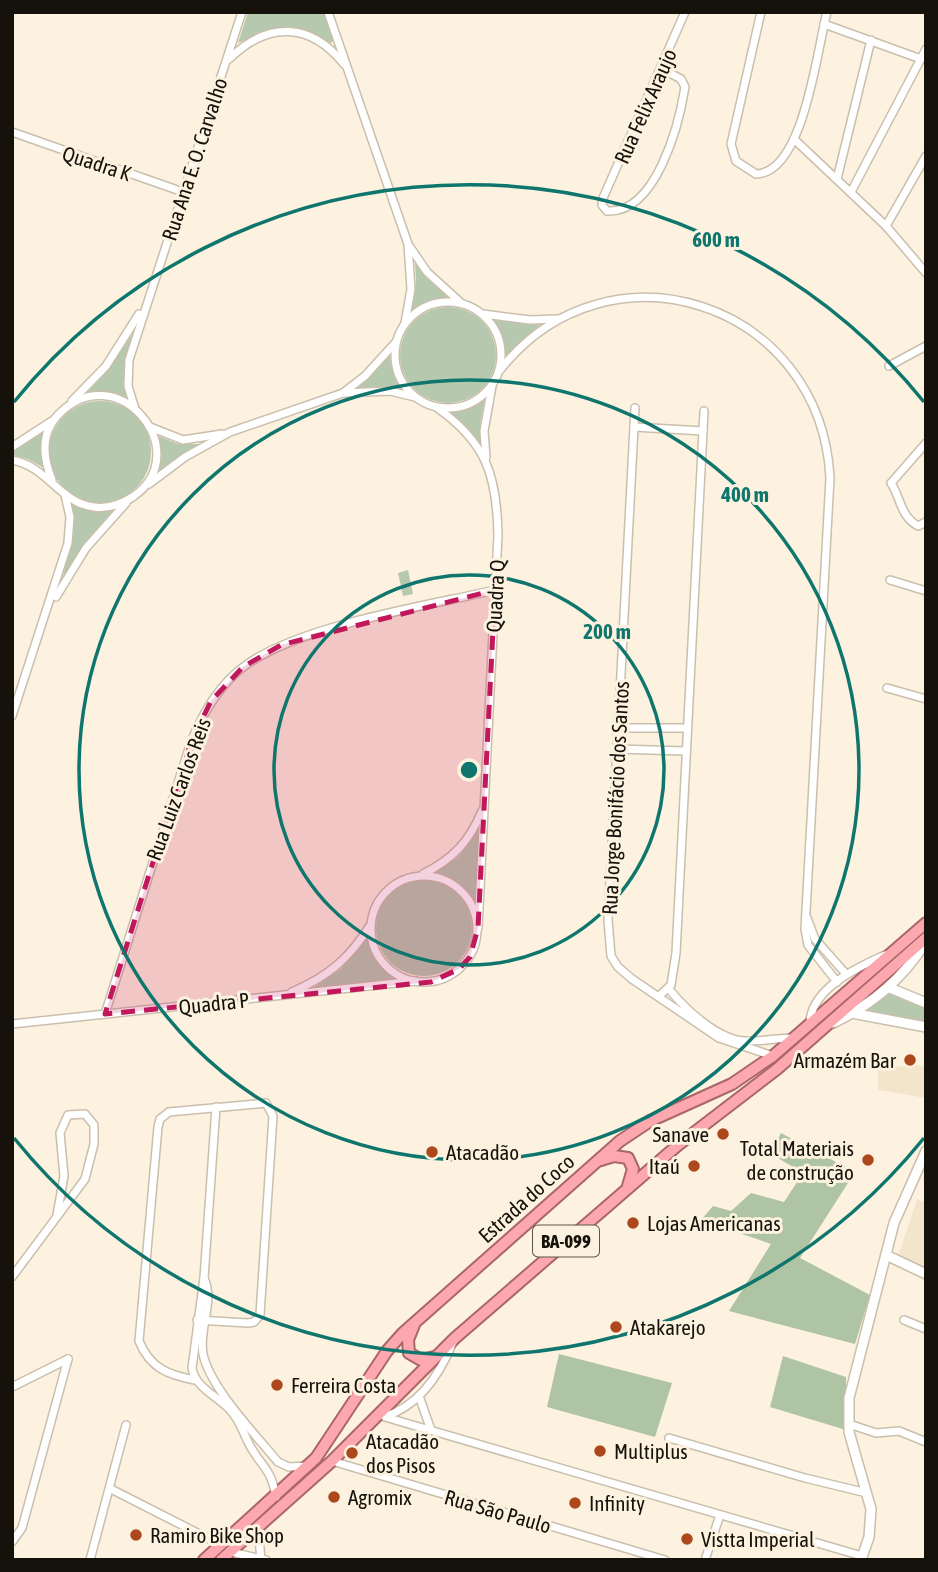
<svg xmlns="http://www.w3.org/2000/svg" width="938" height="1572" font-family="'Asap Condensed',sans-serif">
	<rect width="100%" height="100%" fill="#fdf2df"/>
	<g fill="#f3e5cb">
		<path d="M918,1065L926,1067V1098L878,1090V1068Z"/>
		<path d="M917,1199L926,1203V1268L898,1256Z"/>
	</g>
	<g fill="#b6c8ae">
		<path d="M248,12H324L334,41L330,43C308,28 283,23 258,33C251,36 245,41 238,43Z"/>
		<path d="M415,261L449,297L428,301L411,311L416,283Z"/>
		<circle cx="448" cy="355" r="48"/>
		<path d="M494,320L541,324L506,357L502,334Z"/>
		<path d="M136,329L124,373L127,400L108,394H86L113,362Z"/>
		<path d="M391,353L394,373L405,391L357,388Z"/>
		<path d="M485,399L480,424L481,446L449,412L470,408Z"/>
		<circle cx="100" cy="452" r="51"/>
		<path d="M46,429L42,449L44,468L28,459L12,455V451Z"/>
		<path d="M156,435L178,444H201L155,474Z"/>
		<path d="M71,503L93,511L115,510L87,542L61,583L74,533Z"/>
		<path d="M408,570L413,594L403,596L398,573Z"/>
		<path d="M479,829L475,903L460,885L435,873L458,857Z"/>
		<circle cx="424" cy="928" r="48"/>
		<path d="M368,934L377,960L401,980L310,990L341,969Z"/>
		<path d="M890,992L926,1006V1025L867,1014L866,1009Z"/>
	</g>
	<g fill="#aec4a3">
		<path d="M781,1133L855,1172L800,1258L870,1295L855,1344L729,1311L771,1244L701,1220L713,1206L731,1211L751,1193L784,1202L803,1173L771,1154Z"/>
		<path d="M559,1354L672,1383L655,1437L547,1407Z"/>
		<path d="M783,1356L846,1377V1430L770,1407Z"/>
	</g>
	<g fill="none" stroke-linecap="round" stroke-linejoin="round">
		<g stroke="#cabfad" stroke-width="10">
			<g id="minor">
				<path d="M328,12L408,244L411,289L405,323"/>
				<path d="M761,12L731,144L736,161L756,174C804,173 817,49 827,12"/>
				<path d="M824,24L921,59"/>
				<path d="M229,59C268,21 310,22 344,64"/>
				<path d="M662,69L681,79L685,87C679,125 656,214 607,211L602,205L603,198L685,12"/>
				<path d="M12,132L183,192"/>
				<path d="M796,141L886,226L926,273"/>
				<path d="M837,179L871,40"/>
				<path d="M851,192L926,49"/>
				<path d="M886,226L926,156"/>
				<path d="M410,247L427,272L460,302"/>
				<circle cx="448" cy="355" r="53"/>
				<path d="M483,314L530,320L557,319"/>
				<path d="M889,366L926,346"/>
				<path d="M500,370C608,233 821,302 830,478L805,929L808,945L837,982"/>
				<path d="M343,393L365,376L395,343"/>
				<path d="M72,401L106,366L139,314"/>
				<path d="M436,407C486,442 497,475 498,535L478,928"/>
				<path d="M635,408L608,920L611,956L618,967L632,979L719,1038L773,1056"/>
				<path d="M135,409L128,386L129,360L242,12"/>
				<path d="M150,427L183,440L222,434"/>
				<path d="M634,427L703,431"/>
				<path d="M926,443L891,483C901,498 900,516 918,526L926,522"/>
				<path d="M12,447L52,421"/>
				<path d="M486,457L484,431L492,386"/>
				<path d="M12,460C47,466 60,503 94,507C108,509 122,504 134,496C197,451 116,354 58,415C40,434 43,458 52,480"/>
				<path d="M149,484L185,457L230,432L343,393L390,391L415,397"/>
				<path d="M890,580L926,591"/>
				<path d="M56,597L86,548L126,503"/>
				<path d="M887,688L926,699"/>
				<path d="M12,716L68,543L70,517L65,495"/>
				<path d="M618,728H686"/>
				<path d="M617,749L685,751"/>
				<path d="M423,874C453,859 469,842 482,811"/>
				<circle cx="424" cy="929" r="53"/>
				<path d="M807,918L815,939L846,974"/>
				<path d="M669,989C685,1009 717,1039 744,1041C760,1042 777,1038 793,1038"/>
				<path d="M292,992C329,976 350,958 371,924"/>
				<path d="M659,996L671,985L676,953L704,411"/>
				<path d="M105,1014L191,742C203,713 219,684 246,665C302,625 426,606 495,590"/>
				<path d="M12,1024L415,981"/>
				<path d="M810,1024C810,989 858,967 885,955"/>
				<path d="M216,1107L204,1278L192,1368C195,1388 218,1396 231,1411C240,1421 243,1432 249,1444C261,1467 271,1467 276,1497"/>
				<path d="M12,1277L85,1179L94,1144V1125L85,1114L68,1115L60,1133L64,1176L57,1215"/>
				<path d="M204,1278C215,1303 198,1329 203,1354C210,1388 256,1435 278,1462L289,1467L308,1466"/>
				<path d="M904,1320L926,1329"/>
				<path d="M195,1380C168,1375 150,1368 139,1341L158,1127L160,1119L169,1112L266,1103L273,1116L260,1315L254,1322L248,1323L197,1320"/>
				<path d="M12,1387L68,1359"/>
				<path d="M419,1396L431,1430"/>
				<path d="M386,1416C420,1405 440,1374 453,1342"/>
				<path d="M385,1417L862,1556"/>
				<path d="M849,1424L876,1433L899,1431L926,1442"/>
				<path d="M669,1438L805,1478L867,1493"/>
				<path d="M332,1461L665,1560"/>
				<path d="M111,1489L221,1545"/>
				<path d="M258,1527L261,1560"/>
				<path d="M12,1542L22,1528L68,1359"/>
				<path d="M231,1552L266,1560"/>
				<path d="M90,1560L126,1425"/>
				<path d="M705,1560L720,1515"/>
			</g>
		</g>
		<g stroke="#cabfad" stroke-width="12">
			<g id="tertiary">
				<path d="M890,988L926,1003"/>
				<path d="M852,1013L926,1027"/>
				<path d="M833,1023C873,1004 902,979 926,942"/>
				<path d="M886,1255L926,1274"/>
				<path d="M861,1560L869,1537L871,1509L849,1432V1398L894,1223L926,1151"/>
			</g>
		</g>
		<g stroke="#ab6668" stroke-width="14">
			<g id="trunk">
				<path d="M601,1160L614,1156L628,1158L633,1169L628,1186"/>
				<path d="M414,1325L408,1340L409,1353L421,1360L434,1357"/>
				<path d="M204,1560L316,1458L387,1351L403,1333L620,1141L650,1121L732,1084L773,1056L926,923"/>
				<path d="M221,1560L332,1461L455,1338L678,1145L777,1069L926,938"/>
			</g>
		</g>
		<use href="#minor" stroke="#fff" stroke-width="7"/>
		<use href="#tertiary" stroke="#fff" stroke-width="9"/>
		<use href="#trunk" stroke="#fca8ae" stroke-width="10"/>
	</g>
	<path fill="#c2185b" fill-opacity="0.2" stroke="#c2185b" stroke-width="5" stroke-dasharray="14 9" stroke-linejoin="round" d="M495,590L478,928L470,957L459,969L431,982L105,1014L191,742L211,701L243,667L281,645Z"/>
	<g fill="none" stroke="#0f766e" stroke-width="3.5">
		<circle cx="469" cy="770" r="195"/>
		<circle cx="469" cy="770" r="390"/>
		<path d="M924 1138A585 585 0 0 1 14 1138M14 402A585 585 0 0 1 924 402"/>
	</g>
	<g fill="#ad471c" stroke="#fdf2df" stroke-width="2.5">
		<circle cx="910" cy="1060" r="7"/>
		<circle cx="723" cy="1134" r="7"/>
		<circle cx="432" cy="1152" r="7"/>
		<circle cx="868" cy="1160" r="7"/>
		<circle cx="694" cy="1166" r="7"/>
		<circle cx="633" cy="1223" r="7"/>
		<circle cx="616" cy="1327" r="7"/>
		<circle cx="277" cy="1385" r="7"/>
		<circle cx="600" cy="1451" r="7"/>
		<circle cx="352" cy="1453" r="7"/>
		<circle cx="334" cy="1497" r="7"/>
		<circle cx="575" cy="1503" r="7"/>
		<circle cx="136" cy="1535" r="7"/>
		<circle cx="687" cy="1539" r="7"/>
	</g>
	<g text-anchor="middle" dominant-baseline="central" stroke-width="6" stroke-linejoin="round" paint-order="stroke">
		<rect fill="#fdf2df" stroke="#5b544b" stroke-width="2" x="533" y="1225.5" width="66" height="31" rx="5"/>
		<g font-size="19" font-weight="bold" fill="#15110b">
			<text x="566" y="1241">BA-099</text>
		</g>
		<g font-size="21" fill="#15110b" stroke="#fdf2df">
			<text transform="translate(645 106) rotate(-66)">Rua Felix Araujo</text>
			<text transform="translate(194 159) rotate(-72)">Rua Ana E. O. Carvalho</text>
			<text transform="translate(97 163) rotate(18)">Quadra K</text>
			<text transform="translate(495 596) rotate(-87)">Quadra Q</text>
			<text transform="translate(178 789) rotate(-70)">Rua Luiz Carlos Reis</text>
			<text transform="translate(615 798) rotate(-87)">Rua Jorge Bonifácio dos Santos</text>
			<text transform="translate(214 1003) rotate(-6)">Quadra P</text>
			<text transform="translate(526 1198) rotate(-42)">Estrada do Coco</text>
			<text transform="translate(498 1511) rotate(16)">Rua São Paulo</text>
		</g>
		<g font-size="21" fill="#15110b" stroke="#fdf2df" text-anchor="start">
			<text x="896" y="1060" text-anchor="end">Armazém Bar</text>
			<text x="709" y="1134" text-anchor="end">Sanave</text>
			<text x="854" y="1148" text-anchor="end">Total Materiais<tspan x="854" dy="24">de construção</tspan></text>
			<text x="446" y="1152">Atacadão</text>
			<text x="680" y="1166" text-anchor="end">Itaú</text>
			<text x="647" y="1223">Lojas Americanas</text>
			<text x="630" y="1327">Atakarejo</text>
			<text x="291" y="1385">Ferreira Costa</text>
			<text x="366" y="1441">Atacadão<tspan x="366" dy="24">dos Pisos</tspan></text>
			<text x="614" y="1451">Multiplus</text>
			<text x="348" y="1497">Agromix</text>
			<text x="589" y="1503">Infinity</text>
			<text x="150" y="1535">Ramiro Bike Shop</text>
			<text x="701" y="1539">Vistta Imperial</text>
		</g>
	</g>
	<circle cx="469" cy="770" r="10" fill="#0f766e" stroke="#fdf2df" stroke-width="3.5"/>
	<g font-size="21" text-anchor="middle" font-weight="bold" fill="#0f766e" stroke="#fdf2df" stroke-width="6" stroke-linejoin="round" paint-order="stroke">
		<text x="716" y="247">600 m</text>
		<text x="745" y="502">400 m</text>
		<text x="607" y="639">200 m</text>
	</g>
	<rect width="938" height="1572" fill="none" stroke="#15110b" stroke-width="28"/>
</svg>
